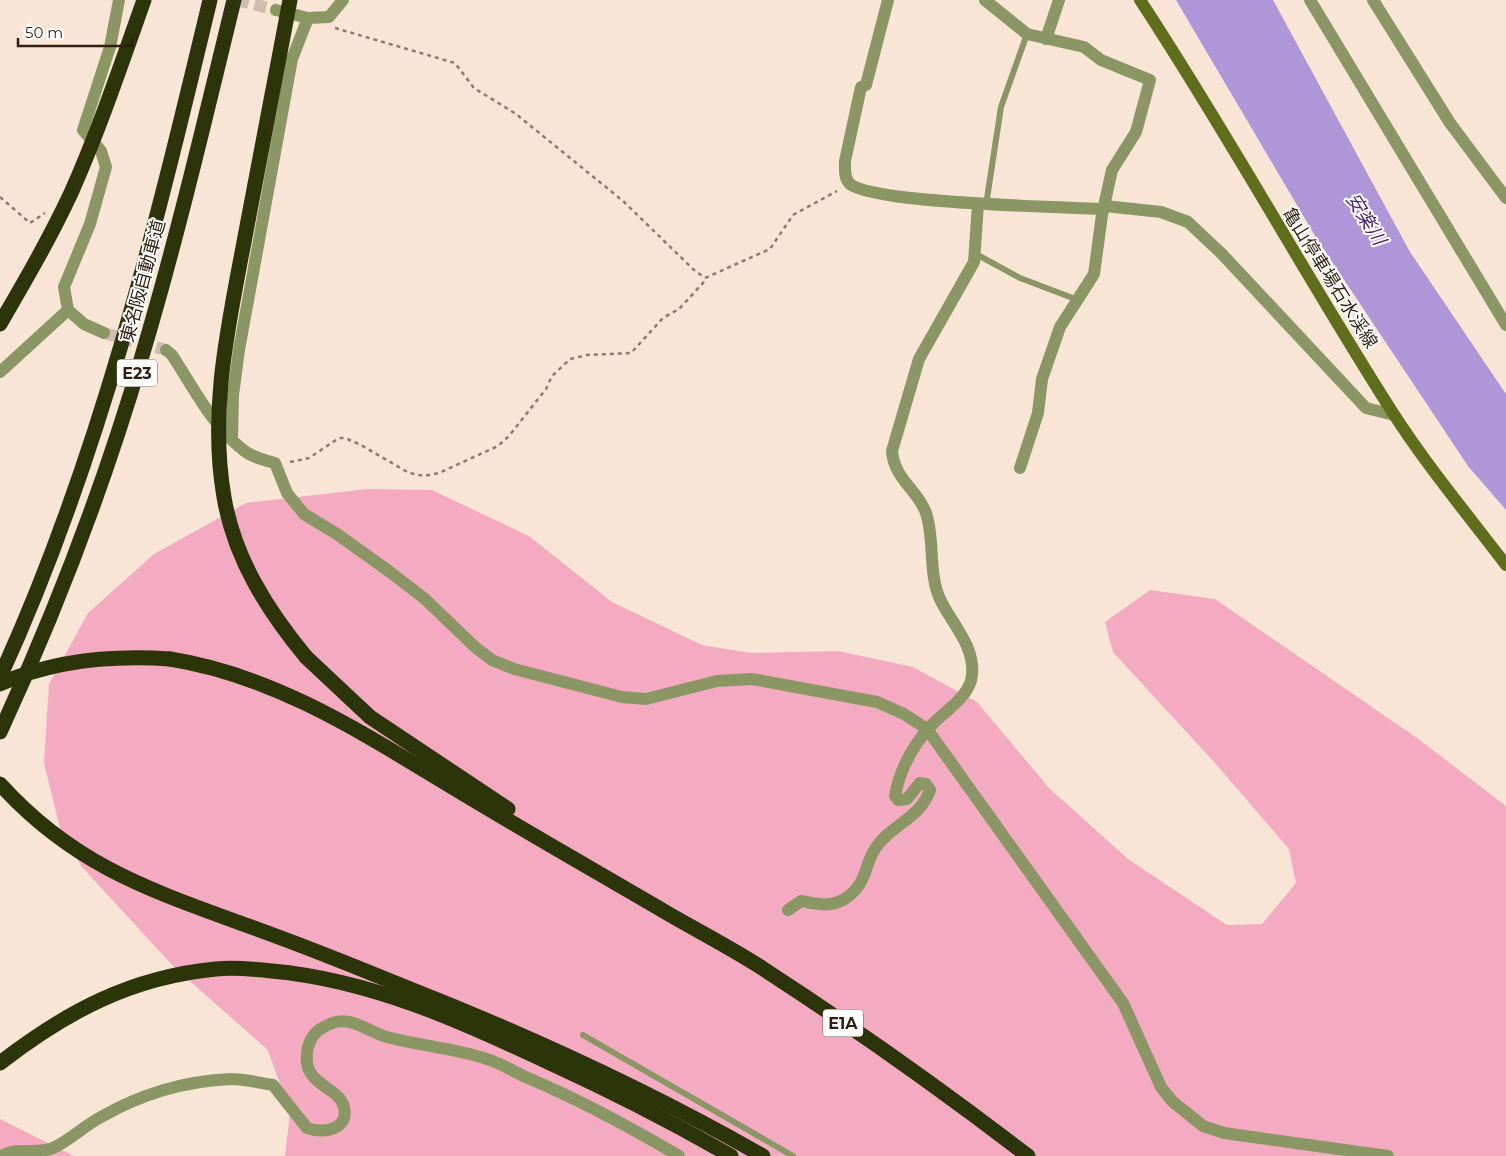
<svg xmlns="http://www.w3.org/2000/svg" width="1506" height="1156" font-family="Montserrat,'Noto Sans JP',sans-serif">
	<rect width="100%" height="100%" fill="#f8e5d6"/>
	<g fill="#f4abc1">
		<path d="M367,489L432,490L529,536L612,602L702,645L751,653L838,651L913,667L977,702L1049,788L1128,859L1227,925L1262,924L1296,883L1289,849L1215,763L1113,652L1105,622L1150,590L1215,599L1417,738L1506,806V1156H285L290,1113L268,1050L175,968L81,866L60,828L44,763L49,684L88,613L154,554L246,503Z"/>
		<path d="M0,1119L74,1156H0Z"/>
	</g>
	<path fill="#ae96d9" d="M1176,0H1273L1410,252L1506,394V510L1468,466L1317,239Z"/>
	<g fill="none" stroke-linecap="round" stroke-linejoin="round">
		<g stroke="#d0bdaf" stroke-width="12" stroke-dasharray="12 6" stroke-linecap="butt">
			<path d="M237,0L276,10"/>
			<path d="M104,333L166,350"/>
		</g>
		<g stroke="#8d7b6d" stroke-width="2.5" stroke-dasharray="4 4" stroke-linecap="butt">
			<path d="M335,28L455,63L474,88L516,114L623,201L694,270L705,278"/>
			<path d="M0,197L30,223L45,213"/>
			<path d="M290,462L309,458L339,438H345L361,445L409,473L424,476L439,473L498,446L509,436L546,389L552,376L570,359L587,355L631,353L663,318L679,309L703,283L705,278L770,249L793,215L837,191"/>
		</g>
		<g stroke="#8a9765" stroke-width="6">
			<path d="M986,205L1001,107L1027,34"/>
			<path d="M976,254L1020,278L1078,300"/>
			<path d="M583,1035L793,1156"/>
		</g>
		<g stroke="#8a9765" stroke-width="12">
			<path d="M888,0L866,85L861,87L845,161C845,169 844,177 849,183C869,204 1066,207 1104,209"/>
			<path d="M985,0L1027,34L1084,47L1101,60L1150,80L1136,132L1112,170L1102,215L1094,274L1060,327L1042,379L1038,413L1020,468"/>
			<path d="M1310,0L1506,325"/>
			<path d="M1373,0L1450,123L1506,198"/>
			<path d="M276,10L308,18"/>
			<path d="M1046,39L1059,0"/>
			<path d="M1105,206L1161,212L1188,222L1221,253L1366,408L1394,415"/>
			<path d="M104,333L84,324L68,310L64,287L90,224L106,167L101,151L83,130L110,47L119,0"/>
			<path d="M166,350L172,355C193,387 212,425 242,449C251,457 264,460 275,463L287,493L304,514L337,534L390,572L425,599L475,647L492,660L514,669L622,697L646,699L717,681L752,679L877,702L904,714L927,729L1123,1003L1161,1087L1172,1101L1203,1126L1224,1133L1388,1156"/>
			<path d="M0,372L68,310"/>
			<path d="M232,439L233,395L239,350L292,59L308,18L329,17L343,0"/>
			<path d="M788,910L801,901C815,904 832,908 846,898C867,884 864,866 875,849C890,825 920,819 930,790L926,784L920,783L907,799L898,800L895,796C899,772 912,747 928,729C942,712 970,698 972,675C975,645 951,623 940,599C928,573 935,540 926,513C918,490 894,479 892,451L919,359L974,262L978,204"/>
			<path d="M2,1156C15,1146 37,1155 53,1148C70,1140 84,1126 101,1117C141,1094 185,1081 231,1079C245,1079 260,1083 273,1085L307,1128C322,1134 350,1130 344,1107C338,1084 299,1087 308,1047C310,1039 316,1030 324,1027C332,1022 340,1020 349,1022C362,1024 374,1034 387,1037C420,1046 454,1048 487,1059C501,1063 514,1072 528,1078C580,1100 630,1127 679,1156"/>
		</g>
		<path stroke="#5e6e1b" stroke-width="12" d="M1140,0C1229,135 1306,277 1393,413C1427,466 1468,515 1506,565"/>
		<g stroke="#2c340a" stroke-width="15">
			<path d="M306,657L370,717L508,809"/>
			<path d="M170,659C291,678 390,752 494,812C551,846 609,879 667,913C698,931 731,948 762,968C853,1027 942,1090 1028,1156"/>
			<path d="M0,677C99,461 155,230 210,0"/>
			<path d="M0,732C56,611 104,485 142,356C177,239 205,119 234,0"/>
			<path d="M0,784C75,867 153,891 254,928C307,947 359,968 410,989C532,1037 649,1091 763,1156"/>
			<path d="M0,1063C66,1012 131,977 216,969C234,967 254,969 272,971C371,980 461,1021 550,1063C611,1091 672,1122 731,1156"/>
		</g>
		<g stroke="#2c340a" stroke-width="15">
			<path d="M290,0C275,81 259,161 244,242C228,327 209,411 224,497C234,558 268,611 306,657"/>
			<path d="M0,324C25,281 50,238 71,193C99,130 121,65 144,0"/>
			<path d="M0,684C54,660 112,655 170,659"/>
		</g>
	</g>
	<g text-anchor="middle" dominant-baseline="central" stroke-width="4" stroke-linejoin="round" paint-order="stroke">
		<g fill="#fff" stroke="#6e6258" stroke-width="1">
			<rect x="117" y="359.5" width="40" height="27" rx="4"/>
			<rect x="823" y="1009.5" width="40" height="27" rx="4"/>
		</g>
		<g font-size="16" font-weight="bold" fill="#301f11">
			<text x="137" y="373">E23</text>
			<text x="843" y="1023">E1A</text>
		</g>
		<g font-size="18" fill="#301f11" stroke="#fff">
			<text transform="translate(1330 278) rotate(58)">亀山停車場石水渓線</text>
			<text transform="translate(143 281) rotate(-75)">東名阪自動車道</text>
		</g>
		<g font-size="19" font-style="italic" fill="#462371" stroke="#fff">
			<text transform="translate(1366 219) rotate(58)">安楽川</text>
		</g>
	</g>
	<path d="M18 38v8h114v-8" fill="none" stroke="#301f11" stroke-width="2.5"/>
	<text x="25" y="38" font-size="15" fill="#301f11" stroke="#ffffff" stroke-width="4" paint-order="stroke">50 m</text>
</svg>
